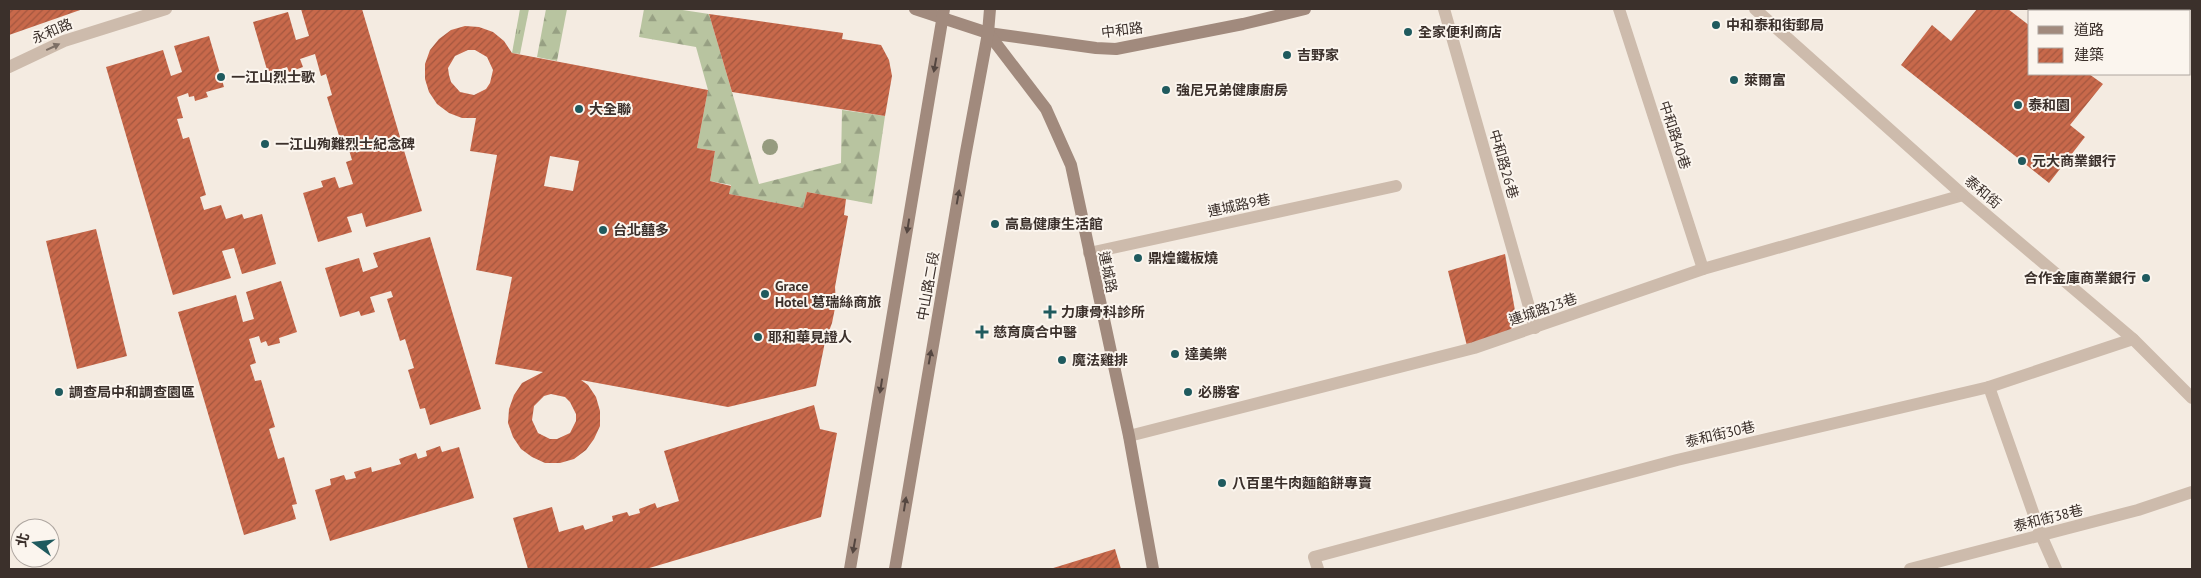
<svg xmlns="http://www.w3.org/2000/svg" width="2201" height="578" font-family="'PT Sans','Noto Sans TC',sans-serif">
	<defs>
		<pattern id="grass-tufts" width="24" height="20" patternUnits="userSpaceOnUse" patternTransform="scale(1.25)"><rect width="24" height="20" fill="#b8c4a0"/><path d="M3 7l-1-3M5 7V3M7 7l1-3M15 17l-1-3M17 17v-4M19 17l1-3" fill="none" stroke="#97a083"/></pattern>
		<pattern id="forest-firs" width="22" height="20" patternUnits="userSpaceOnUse" patternTransform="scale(1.25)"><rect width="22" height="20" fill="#b8c4a0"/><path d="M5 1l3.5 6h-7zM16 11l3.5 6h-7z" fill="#97a083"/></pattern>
		<pattern id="building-hatch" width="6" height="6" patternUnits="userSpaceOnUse" patternTransform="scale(1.25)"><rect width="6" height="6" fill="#c8694b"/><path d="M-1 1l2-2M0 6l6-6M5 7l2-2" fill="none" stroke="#a4573f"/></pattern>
	</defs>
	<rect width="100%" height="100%" fill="#f4ebe1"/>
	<path fill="url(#grass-tufts)" d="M520,9H529L520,54L512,53Z"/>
	<g fill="url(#forest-firs)">
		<path d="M546,9H567L557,61L537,57Z"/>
		<path d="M644,9H676L709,14L759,184L841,163L842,110L885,116L872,204L807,192L803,208L729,194L731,185L710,181L715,151L697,148L708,90L696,47L639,37Z"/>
	</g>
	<g fill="url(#building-hatch)" fill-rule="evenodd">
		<path d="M9,9H83L9,35Z"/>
		<path d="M301,9H362L422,211L366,227L362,213L347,217L352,232L318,242L303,193L323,187L321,181L335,177L339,188L353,184L346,162L352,160L346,140L341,142L327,97L332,95L326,74L321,76L315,54L300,59L303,67L289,72L287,67L268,73L253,22L288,12L296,40L309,36Z"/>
		<path d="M1977,9H2008L2030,26V74H2089L2103,84L2070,125L2085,137L2049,183L1901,65L1932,25L1951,41Z"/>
		<path d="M709,14L843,33L842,39L881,45L889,60L892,76L885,116L732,92Z"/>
		<path d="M465,26L479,27L493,32L504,41L512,53L708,90L697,148L715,151L710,181L731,186L729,194L803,208L807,192L846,199L844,215L848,216L835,287L836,303L832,323L825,342L816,386L728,407L581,380L588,385L596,397L600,411V426L594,439L586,450L574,459L560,463H545L532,457L521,449L513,437L508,423L509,409L514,395L522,383L543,372L495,364L512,277L476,270L497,155L470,151L476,118H462L449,113L437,104L429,92L425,79V64L430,50L439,39L451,30ZM468,50H475L487,57L493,70L490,83L486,89L474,95L460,92L451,82L449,75L448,68L455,56ZM550,156L579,161L573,191L544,186ZM551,394L565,397L570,402L576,414V421L570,433L557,439H550L538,433L532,420L534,406L544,396Z"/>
		<path d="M209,36L224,87L206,92L208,97L195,101L194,96L189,97L188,93L177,97L183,118L177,119L183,139L189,137L206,195L200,197L204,210L221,205L226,219L242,214L244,219L262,214L276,264L242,274L234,248L222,251L231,278L173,295L106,67L163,50L171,76L182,72L174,46Z"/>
		<path d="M96,229L127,356L77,369L46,241Z"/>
		<path d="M430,237L481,409L430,425L425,408L420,409L408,370L414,368L405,339L400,341L387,299L393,297L391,291L370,297L375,312L361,316L359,311L340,317L325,268L359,258L363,272L378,267L373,253Z"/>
		<path d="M1505,254L1517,322L1506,335L1467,346L1448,271Z"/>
		<path d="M281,281L297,332L279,338L280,343L268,346L266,341L261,343L259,336L249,339L256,363L250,365L255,381L261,380L275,427L269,429L278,459L284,457L297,504L292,505L296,519L244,535L178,312L236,295L243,322L254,319L246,292Z"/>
		<path d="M814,405L820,429L837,433L821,517L646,569H528L513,518L552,507L559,532L583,525L585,530L613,521L612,516L627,512L629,516L640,513L639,509L655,503L657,508L679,501L664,451Z"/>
		<path d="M440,446L442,452L459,447L474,498L330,541L315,490L331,485L330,479L344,475L346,480L356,478L354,472L371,467L372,472L401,464L399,459L416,453L418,459L427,456L426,451Z"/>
		<path d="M1115,549L1121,569H1050Z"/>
	</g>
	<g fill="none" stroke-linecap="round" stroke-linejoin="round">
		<g stroke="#cdbbac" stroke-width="12">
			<path d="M1444,9L1535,328"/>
			<path d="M1619,9L1703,269"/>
			<path d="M1089,253L1396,186"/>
			<path d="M1989,387L2041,535L2056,569"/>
			<path d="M1129,436L1474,348L1703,269L1963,195"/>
			<path d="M1318,569L1314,557L1677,460L1989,387L2133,339"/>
			<path d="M1910,569L2138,510L2192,492"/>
		</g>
		<g stroke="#cdbbac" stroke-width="12">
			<path d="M1755,9L1963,195L2133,339L2192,398"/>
			<path d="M9,67L64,41L166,9"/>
		</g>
		<g stroke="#a18a7d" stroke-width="12">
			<path d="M915,9L988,33L1096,48L1116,49L1243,24L1305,9"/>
			<path d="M988,33L1046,109L1071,165L1129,436L1153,569"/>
			<path d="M850,569L944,9"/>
			<path d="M895,569L965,157L988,33L990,9"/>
		</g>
	</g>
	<circle fill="#969b7f" cx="770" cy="147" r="8"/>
	<defs><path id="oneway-solid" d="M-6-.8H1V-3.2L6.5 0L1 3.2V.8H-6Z" transform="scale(1.25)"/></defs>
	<use fill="#7d6f65" href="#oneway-solid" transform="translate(53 47) rotate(-25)"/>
	<g fill="#544640">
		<use href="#oneway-solid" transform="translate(935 65) rotate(100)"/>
		<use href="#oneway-solid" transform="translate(958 197) rotate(-80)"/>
		<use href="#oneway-solid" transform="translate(908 226) rotate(99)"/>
		<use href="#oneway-solid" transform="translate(930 357) rotate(-80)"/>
		<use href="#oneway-solid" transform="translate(881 386) rotate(99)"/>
		<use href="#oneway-solid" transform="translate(905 504) rotate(-81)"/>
		<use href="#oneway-solid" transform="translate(854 546) rotate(100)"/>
	</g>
	<g fill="#1f5a5e" stroke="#fbf5ee" stroke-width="2">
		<circle cx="1716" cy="25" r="5"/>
		<circle cx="1408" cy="32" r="5"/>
		<circle cx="1287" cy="55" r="5"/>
		<circle cx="221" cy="77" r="5"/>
		<circle cx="1734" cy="80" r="5"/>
		<circle cx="1166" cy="90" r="5"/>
		<circle cx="2018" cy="105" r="5"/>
		<circle cx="579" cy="109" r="5"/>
		<circle cx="265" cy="144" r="5"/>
		<circle cx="2022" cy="161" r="5"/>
		<circle cx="995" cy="224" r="5"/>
		<circle cx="603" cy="230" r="5"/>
		<circle cx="1138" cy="258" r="5"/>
		<circle cx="2146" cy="278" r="5"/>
		<circle cx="765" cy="294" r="5"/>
		<path d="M1047.5 304.5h5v5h5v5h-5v5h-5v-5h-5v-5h5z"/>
		<path d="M979.5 324.5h5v5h5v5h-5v5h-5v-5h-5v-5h5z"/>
		<circle cx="758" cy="337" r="5"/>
		<circle cx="1175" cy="354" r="5"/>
		<circle cx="1062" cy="360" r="5"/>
		<circle cx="59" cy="392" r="5"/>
		<circle cx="1188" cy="392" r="5"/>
		<circle cx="1222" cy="483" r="5"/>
	</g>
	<g text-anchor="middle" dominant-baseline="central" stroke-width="4" stroke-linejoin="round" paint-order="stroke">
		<g font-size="14" font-weight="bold" fill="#3b302b" stroke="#fbf5ee" text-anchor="start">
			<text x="1726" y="25">中和泰和街郵局</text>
			<text x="1418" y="32">全家便利商店</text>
			<text x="1297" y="55">吉野家</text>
			<text x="231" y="77">一江山烈士歌</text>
			<text x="1744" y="80">萊爾富</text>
			<text x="1176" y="90">強尼兄弟健康廚房</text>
			<text x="2028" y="105">泰和園</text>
			<text x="589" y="109">大全聯</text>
			<text x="275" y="144">一江山殉難烈士紀念碑</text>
			<text x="2032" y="161">元大商業銀行</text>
			<text x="1005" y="224">高島健康生活館</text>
			<text x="613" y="230">台北囍多</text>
			<text x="1148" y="258">鼎煌鐵板燒</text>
			<text x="2136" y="278" text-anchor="end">合作金庫商業銀行</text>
			<text x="775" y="286">Grace<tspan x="775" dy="16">Hotel 葛瑞絲商旅</tspan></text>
			<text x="1061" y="312">力康骨科診所</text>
			<text x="993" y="332">慈育廣合中醫</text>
			<text x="768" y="337">耶和華見證人</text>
			<text x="1185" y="354">達美樂</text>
			<text x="1072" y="360">魔法雞排</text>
			<text x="69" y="392">調查局中和調查園區</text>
			<text x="1198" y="392">必勝客</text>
			<text x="1232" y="483">八百里牛肉麵餡餅專賣</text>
		</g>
		<g font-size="14" fill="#3b302b" stroke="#fbf5ee">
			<text transform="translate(1122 30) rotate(-7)">中和路</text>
			<text transform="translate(52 31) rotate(-23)">永和路</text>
			<text transform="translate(1675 135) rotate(72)">中和路40巷</text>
			<text transform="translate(1504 164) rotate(74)">中和路26巷</text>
			<text transform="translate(1983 192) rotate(40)">泰和街</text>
			<text transform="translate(1239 205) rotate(-12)">連城路9巷</text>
			<text transform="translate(1108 272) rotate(78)">連城路</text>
			<text transform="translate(928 286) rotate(-80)">中山路二段</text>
			<text transform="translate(1543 309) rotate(-19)">連城路23巷</text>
			<text transform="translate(1720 434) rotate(-13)">泰和街30巷</text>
			<text transform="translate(2048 518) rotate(-14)">泰和街38巷</text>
		</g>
	</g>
	<rect width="2201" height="578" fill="none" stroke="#3b302b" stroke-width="20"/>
	<rect x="2028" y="10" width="162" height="65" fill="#fbf5ee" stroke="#aea6a0"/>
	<rect x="2038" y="26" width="25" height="8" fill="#a18a7d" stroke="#aea6a0"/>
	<text x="2074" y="35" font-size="15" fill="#3b302b">道路</text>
	<rect x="2038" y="48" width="25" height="15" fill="url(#building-hatch)" stroke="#aea6a0"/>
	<text x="2074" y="60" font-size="15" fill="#3b302b">建築</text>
	<g transform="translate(35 543) rotate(285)"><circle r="24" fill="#fbf5ee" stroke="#aea6a0"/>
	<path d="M0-4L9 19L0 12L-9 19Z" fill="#1f5a5e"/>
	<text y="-8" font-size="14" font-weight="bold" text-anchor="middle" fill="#3b302b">北</text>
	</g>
</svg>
